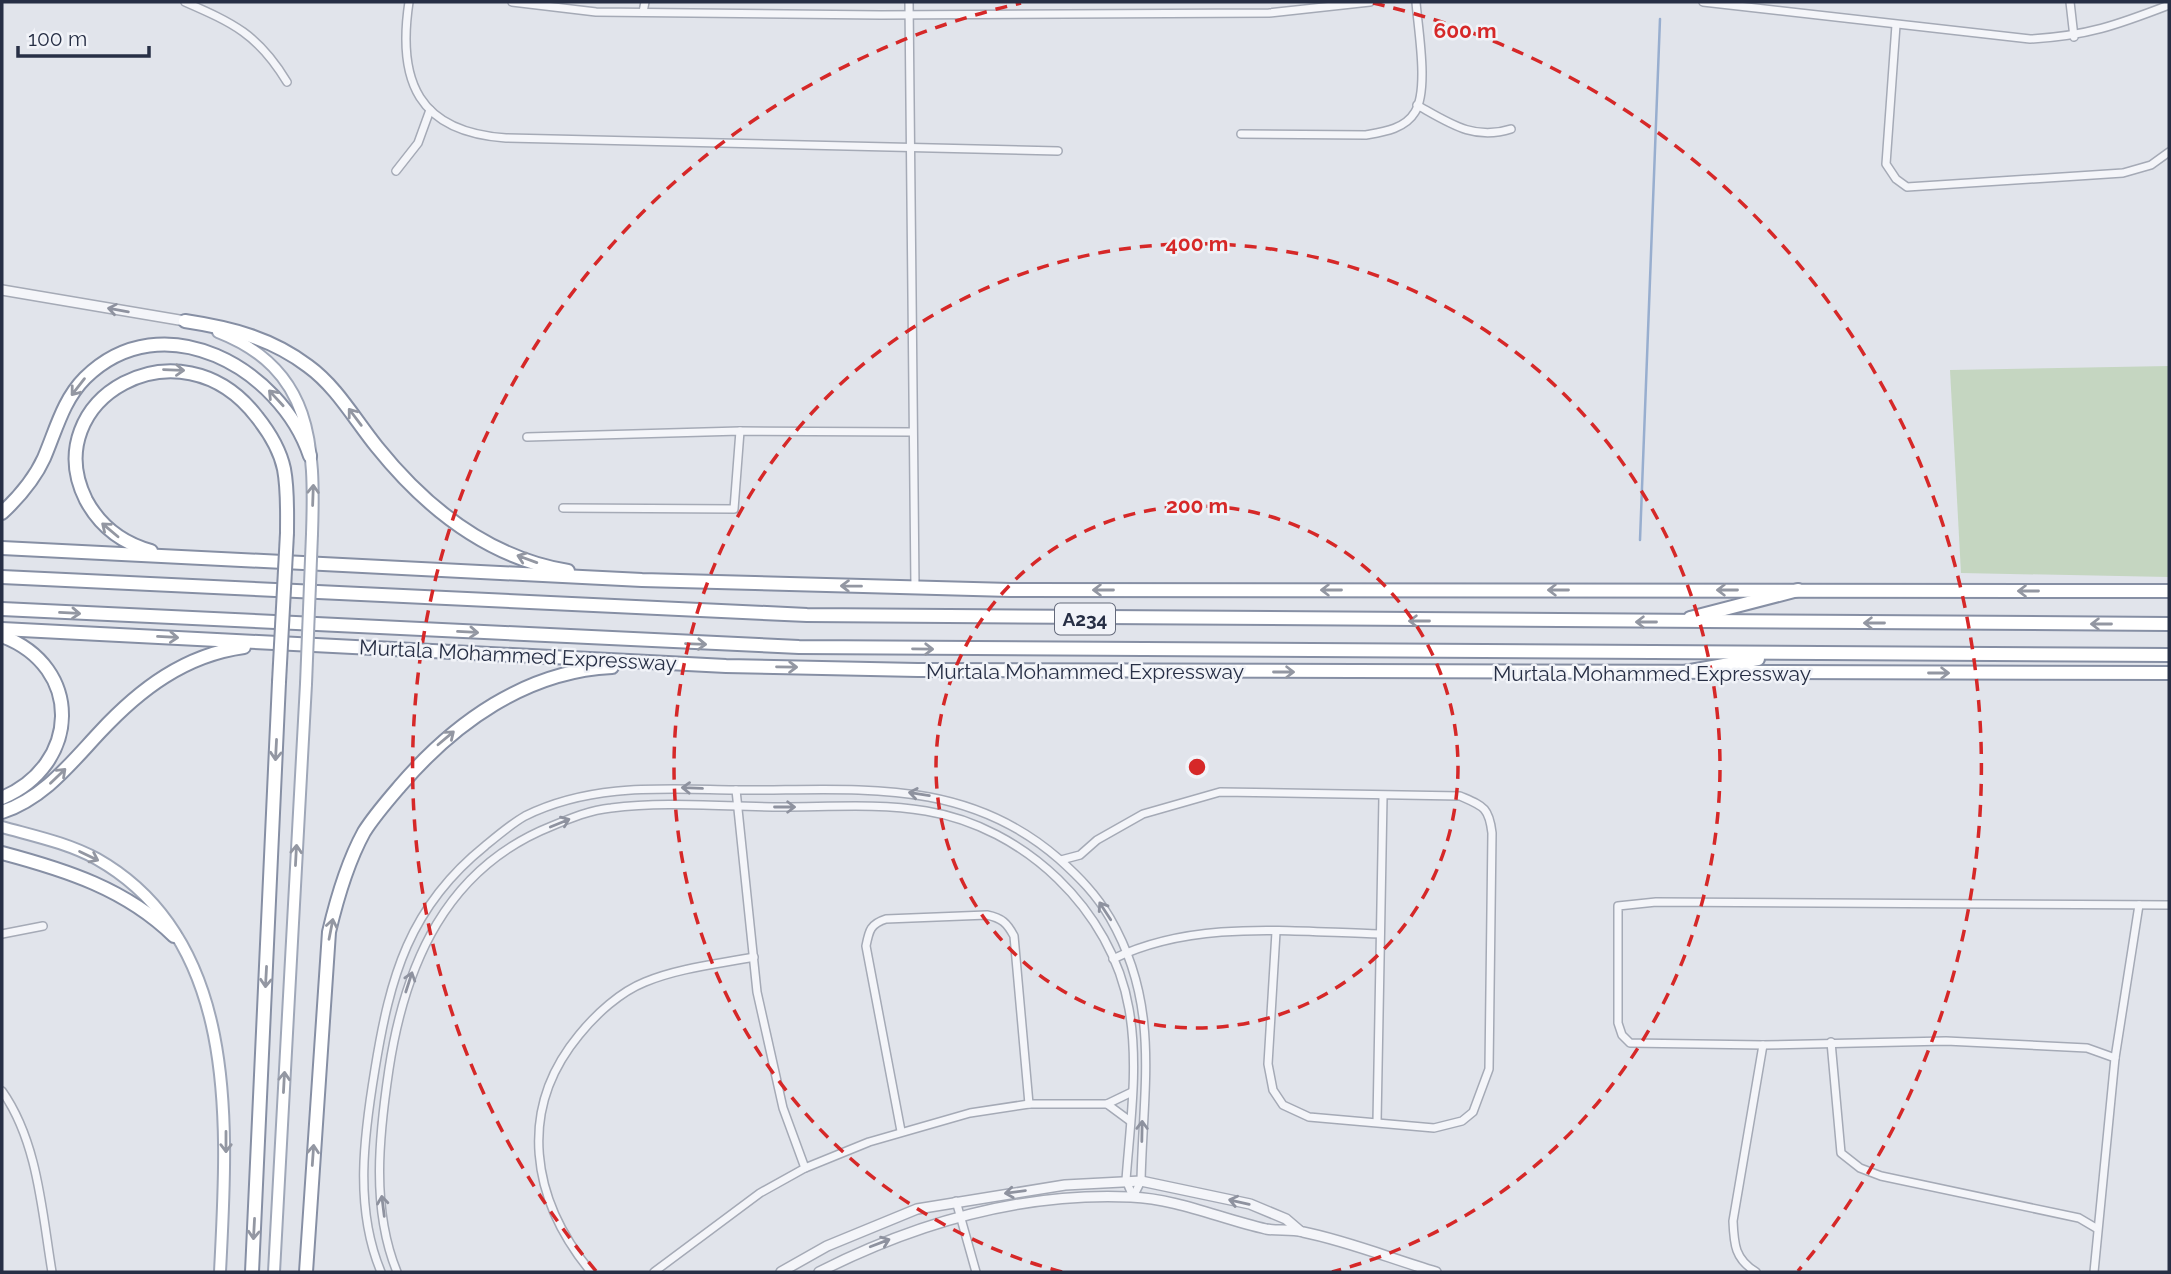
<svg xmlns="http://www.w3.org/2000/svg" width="2171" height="1274" font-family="Raleway,sans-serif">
	<rect width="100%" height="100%" fill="#e1e4eb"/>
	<path fill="#c5d6c1" d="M2169,366V577L1961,573L1950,370Z"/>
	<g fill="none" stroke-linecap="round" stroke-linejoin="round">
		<path stroke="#98aecf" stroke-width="2.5" d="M1640,540L1660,19"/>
		<g stroke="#a5aab6" stroke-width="10">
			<g id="minor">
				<path d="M185,2C233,23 258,34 287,82"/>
				<path d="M409,2C397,81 418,132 506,138L1058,151"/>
				<path d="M512,2L596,12L881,15L1269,13L1370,2"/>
				<path d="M909,2L915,587"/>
				<path d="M1703,2L2030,39C2087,36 2117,25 2169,5"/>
				<path d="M2070,2L2074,37"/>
				<path d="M643,12L645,2"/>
				<path d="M1896,25L1886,164L1896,179L1907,187L2123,173L2151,165L2169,152"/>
				<path d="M1417,105C1449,123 1474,141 1511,129"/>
				<path d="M1241,134L1366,135C1383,132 1405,129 1415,112C1429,89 1418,29 1416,2"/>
				<path d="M396,171L418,143L430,110"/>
				<path d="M527,437L740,431L912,432"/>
				<path d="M563,508L734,509L740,431"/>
				<path d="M736,790L757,992L783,1108L805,1168"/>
				<path d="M1061,860L1080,855L1097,840L1143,814L1220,792L1460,796C1483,806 1489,807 1492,833L1489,1069L1473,1112L1462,1121L1434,1128L1309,1117L1283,1105L1273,1090L1268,1064L1276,932"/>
				<path d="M2,934L43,926"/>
				<path d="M1113,959C1195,919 1292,932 1380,934"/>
				<path d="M1831,1042L1841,1153L1860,1168L1881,1176L2079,1218L2096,1228"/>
				<path d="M2115,1058L2087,1048L1946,1041L1763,1045L1630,1043L1622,1035L1618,1023V906L1656,902L2169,905"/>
				<path d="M2,1091C38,1142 42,1212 52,1272"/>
				<path d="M1107,1104L1130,1121"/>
				<path d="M1377,1122L1383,797"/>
				<path d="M901,1131L866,946C869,931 870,924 886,919L987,915C1002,918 1007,923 1014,936L1029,1104"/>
				<path d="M956,1201L976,1272"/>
				<path d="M381,1272C354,1208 364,1135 375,1069C390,977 409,907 485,846C497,836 511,824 525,816C592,783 663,789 734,790C853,791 963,775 1059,859C1079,877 1096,894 1110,918C1161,1006 1143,1086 1141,1181L1133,1197"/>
				<path d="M397,1272C371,1208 379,1136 389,1069C405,964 446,868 552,826C571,818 590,810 611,808C667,801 725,807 782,807C829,807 879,803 926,811C1024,827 1112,910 1129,1009C1139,1065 1130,1125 1126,1180L1133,1197"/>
				<path d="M591,1272C531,1199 517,1110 579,1035C596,1014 620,992 645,982C679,968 718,964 754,957"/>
				<path d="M654,1272L760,1193L805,1168L869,1142L970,1113L1029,1104H1107L1132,1092"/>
				<path d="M1756,1272C1735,1259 1734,1245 1733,1221L1763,1045"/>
				<path d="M2094,1272L2115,1058L2139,905"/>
			</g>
		</g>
		<g stroke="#a5aab6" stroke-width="12">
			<g id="tertiary">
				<path d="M2,290L185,321"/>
				<path d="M781,1272L827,1246L917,1209L1065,1185L1141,1181L1250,1204L1286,1219L1300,1231"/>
				<path d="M819,1272C916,1223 1021,1192 1131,1197C1178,1199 1221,1219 1266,1229C1278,1231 1291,1229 1303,1232C1348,1241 1392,1259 1436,1272"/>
			</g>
		</g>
		<g stroke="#9fa7b8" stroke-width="14">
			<g id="primary">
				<path d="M218,332C313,369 315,445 312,534"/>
				<path d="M2,827C34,836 68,843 97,859C242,941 227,1130 220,1272"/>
				<path d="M274,1272L306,684"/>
			</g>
		</g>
		<g stroke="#868fa4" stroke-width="16">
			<g id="trunk">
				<path d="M185,321C231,328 271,338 308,366C337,387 355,420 377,447C426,508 489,558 568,571"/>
				<path d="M2,513C19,497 34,480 44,458C56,430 63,400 85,378C163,301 281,369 310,456"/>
				<path d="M2,548L642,580L1010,590L2169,591"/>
				<path d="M151,551C122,543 100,526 86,500C36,400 180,316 257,417C269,432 280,450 284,469C288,490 287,511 287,533"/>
				<path d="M2,629L726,666L918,670L2169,673"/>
				<path d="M2,636C84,667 80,765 2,798"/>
				<path d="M2,812C44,798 70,764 100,732C140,689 185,655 244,647"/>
				<path d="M2,853C66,870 126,889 174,936"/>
				<path d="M252,1272L279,682"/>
				<path d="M306,1272L329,932C337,898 347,863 364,832C374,816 388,800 400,786C454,723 526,671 612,667"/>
			</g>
		</g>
		<g stroke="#868fa4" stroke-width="16">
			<g id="motorway">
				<path d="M2,577L807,615L2169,624"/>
				<path d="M2,609L799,647L2169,655"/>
				<path d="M1690,618L1798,590"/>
				<path d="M1679,673L1758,659"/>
			</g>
		</g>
		<use href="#minor" stroke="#f4f5f9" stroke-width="7"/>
		<use href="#tertiary" stroke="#f4f5f9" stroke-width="9"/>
		<use href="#primary" stroke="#fff" stroke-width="10"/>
		<use href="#trunk" stroke="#fff" stroke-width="12"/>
		<use href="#motorway" stroke="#fff" stroke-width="12"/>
		<g stroke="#9fa7b8" stroke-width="14" stroke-linecap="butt">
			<path id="primary-bridge" d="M306,684L312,534"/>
		</g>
		<g stroke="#868fa4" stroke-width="16" stroke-linecap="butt">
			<path id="trunk-bridge" d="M279,682L287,533"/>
		</g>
		<use href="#primary-bridge" stroke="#fff" stroke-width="10"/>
		<use href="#trunk-bridge" stroke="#fff" stroke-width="12"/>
	</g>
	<defs><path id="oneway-shaft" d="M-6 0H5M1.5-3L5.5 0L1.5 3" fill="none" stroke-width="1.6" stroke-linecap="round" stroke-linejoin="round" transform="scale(1.75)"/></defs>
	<g stroke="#8e929f">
		<use href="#oneway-shaft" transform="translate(118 310) rotate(-170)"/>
		<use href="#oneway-shaft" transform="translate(692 788) rotate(-178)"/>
		<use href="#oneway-shaft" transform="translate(919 794) rotate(-171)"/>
		<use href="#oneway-shaft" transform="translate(785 807)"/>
		<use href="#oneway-shaft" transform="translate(560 823) rotate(-22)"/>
		<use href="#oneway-shaft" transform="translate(1105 911) rotate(-123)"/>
		<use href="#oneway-shaft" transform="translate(409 982) rotate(-72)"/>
		<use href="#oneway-shaft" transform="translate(1142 1131) rotate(-89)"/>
		<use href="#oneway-shaft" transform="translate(1015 1192) rotate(172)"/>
		<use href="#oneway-shaft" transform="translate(1239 1202) rotate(-167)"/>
		<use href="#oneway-shaft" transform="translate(383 1206) rotate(-97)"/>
		<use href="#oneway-shaft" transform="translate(880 1243) rotate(-21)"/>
	</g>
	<g stroke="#9397a2">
		<use href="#oneway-shaft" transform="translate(174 370) rotate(2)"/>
		<use href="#oneway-shaft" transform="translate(78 387) rotate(128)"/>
		<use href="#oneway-shaft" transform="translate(276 398) rotate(-133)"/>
		<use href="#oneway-shaft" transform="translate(355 417) rotate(-127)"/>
		<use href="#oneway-shaft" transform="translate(313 495) rotate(-88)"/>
		<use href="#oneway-shaft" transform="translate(110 530) rotate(-140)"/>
		<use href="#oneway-shaft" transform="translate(527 559) rotate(-160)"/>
		<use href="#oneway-shaft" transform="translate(851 586) rotate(-179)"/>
		<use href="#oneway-shaft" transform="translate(1103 590) rotate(180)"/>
		<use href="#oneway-shaft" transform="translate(1331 590) rotate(180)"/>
		<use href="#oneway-shaft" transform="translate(1558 590) rotate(-180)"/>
		<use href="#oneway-shaft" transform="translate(1727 590) rotate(180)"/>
		<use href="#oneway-shaft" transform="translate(2028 591) rotate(-180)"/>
		<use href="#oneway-shaft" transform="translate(70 613) rotate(3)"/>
		<use href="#oneway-shaft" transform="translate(1419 621) rotate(-180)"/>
		<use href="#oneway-shaft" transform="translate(1646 622) rotate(-180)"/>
		<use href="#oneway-shaft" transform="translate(1874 623) rotate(-180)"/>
		<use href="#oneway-shaft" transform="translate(2101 624) rotate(-180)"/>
		<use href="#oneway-shaft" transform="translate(468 632) rotate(3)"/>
		<use href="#oneway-shaft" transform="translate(168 637) rotate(3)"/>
		<use href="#oneway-shaft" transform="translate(696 644) rotate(2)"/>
		<use href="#oneway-shaft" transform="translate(923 649) rotate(1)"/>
		<use href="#oneway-shaft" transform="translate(787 667) rotate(1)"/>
		<use href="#oneway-shaft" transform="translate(1284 672)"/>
		<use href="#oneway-shaft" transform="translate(1939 673)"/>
		<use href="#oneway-shaft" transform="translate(446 738) rotate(-40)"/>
		<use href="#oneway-shaft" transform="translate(276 750) rotate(93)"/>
		<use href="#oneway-shaft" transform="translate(58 776) rotate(-44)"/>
		<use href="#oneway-shaft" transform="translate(296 855) rotate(-87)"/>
		<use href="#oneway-shaft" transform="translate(89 856) rotate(26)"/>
		<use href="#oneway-shaft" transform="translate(331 929) rotate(-79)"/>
		<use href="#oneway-shaft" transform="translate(266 977) rotate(93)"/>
		<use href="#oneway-shaft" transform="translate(284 1082) rotate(-87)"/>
		<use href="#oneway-shaft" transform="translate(226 1142) rotate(90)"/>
		<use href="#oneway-shaft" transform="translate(313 1155) rotate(-86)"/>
		<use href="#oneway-shaft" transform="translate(254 1229) rotate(93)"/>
	</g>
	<g fill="none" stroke="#d62828" stroke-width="3.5" stroke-dasharray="12 9">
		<circle cx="1197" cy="767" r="261"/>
		<path d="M1062 1272A523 523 0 1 1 1332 1272"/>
		<path d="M596 1271A784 784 0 0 1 1021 3M1373 3A784 784 0 0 1 1798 1271"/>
	</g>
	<g text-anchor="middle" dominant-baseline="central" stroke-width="5" stroke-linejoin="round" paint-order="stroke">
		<rect fill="#f1f3f8" stroke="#646a7b" stroke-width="2" x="1055" y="603.5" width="60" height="31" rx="5"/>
		<g font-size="19" font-weight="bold" fill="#272f45">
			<text x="1085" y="619">A234</text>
		</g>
		<g font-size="21" fill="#272f45" stroke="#f1f3f8">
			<text transform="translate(518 655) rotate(3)">Murtala Mohammed Expressway</text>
			<text x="1085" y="671">Murtala Mohammed Expressway</text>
			<text x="1652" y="673">Murtala Mohammed Expressway</text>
		</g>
	</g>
	<circle cx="1197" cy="767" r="10" fill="#d62828" stroke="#f1f3f8" stroke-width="3.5"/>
	<g font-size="21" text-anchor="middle" font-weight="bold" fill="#d62828" stroke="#f1f3f8" stroke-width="5" stroke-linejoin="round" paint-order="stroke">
		<text x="1465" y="38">600 m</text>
		<text x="1197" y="251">400 m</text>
		<text x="1197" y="513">200 m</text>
	</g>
	<rect width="2171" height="1274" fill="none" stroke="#272f45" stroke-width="7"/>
	<path d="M18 46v10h131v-10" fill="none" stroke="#272f45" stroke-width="3.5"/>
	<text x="28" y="46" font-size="21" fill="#272f45" stroke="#f1f3f8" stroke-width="5" paint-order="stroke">100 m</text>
</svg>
